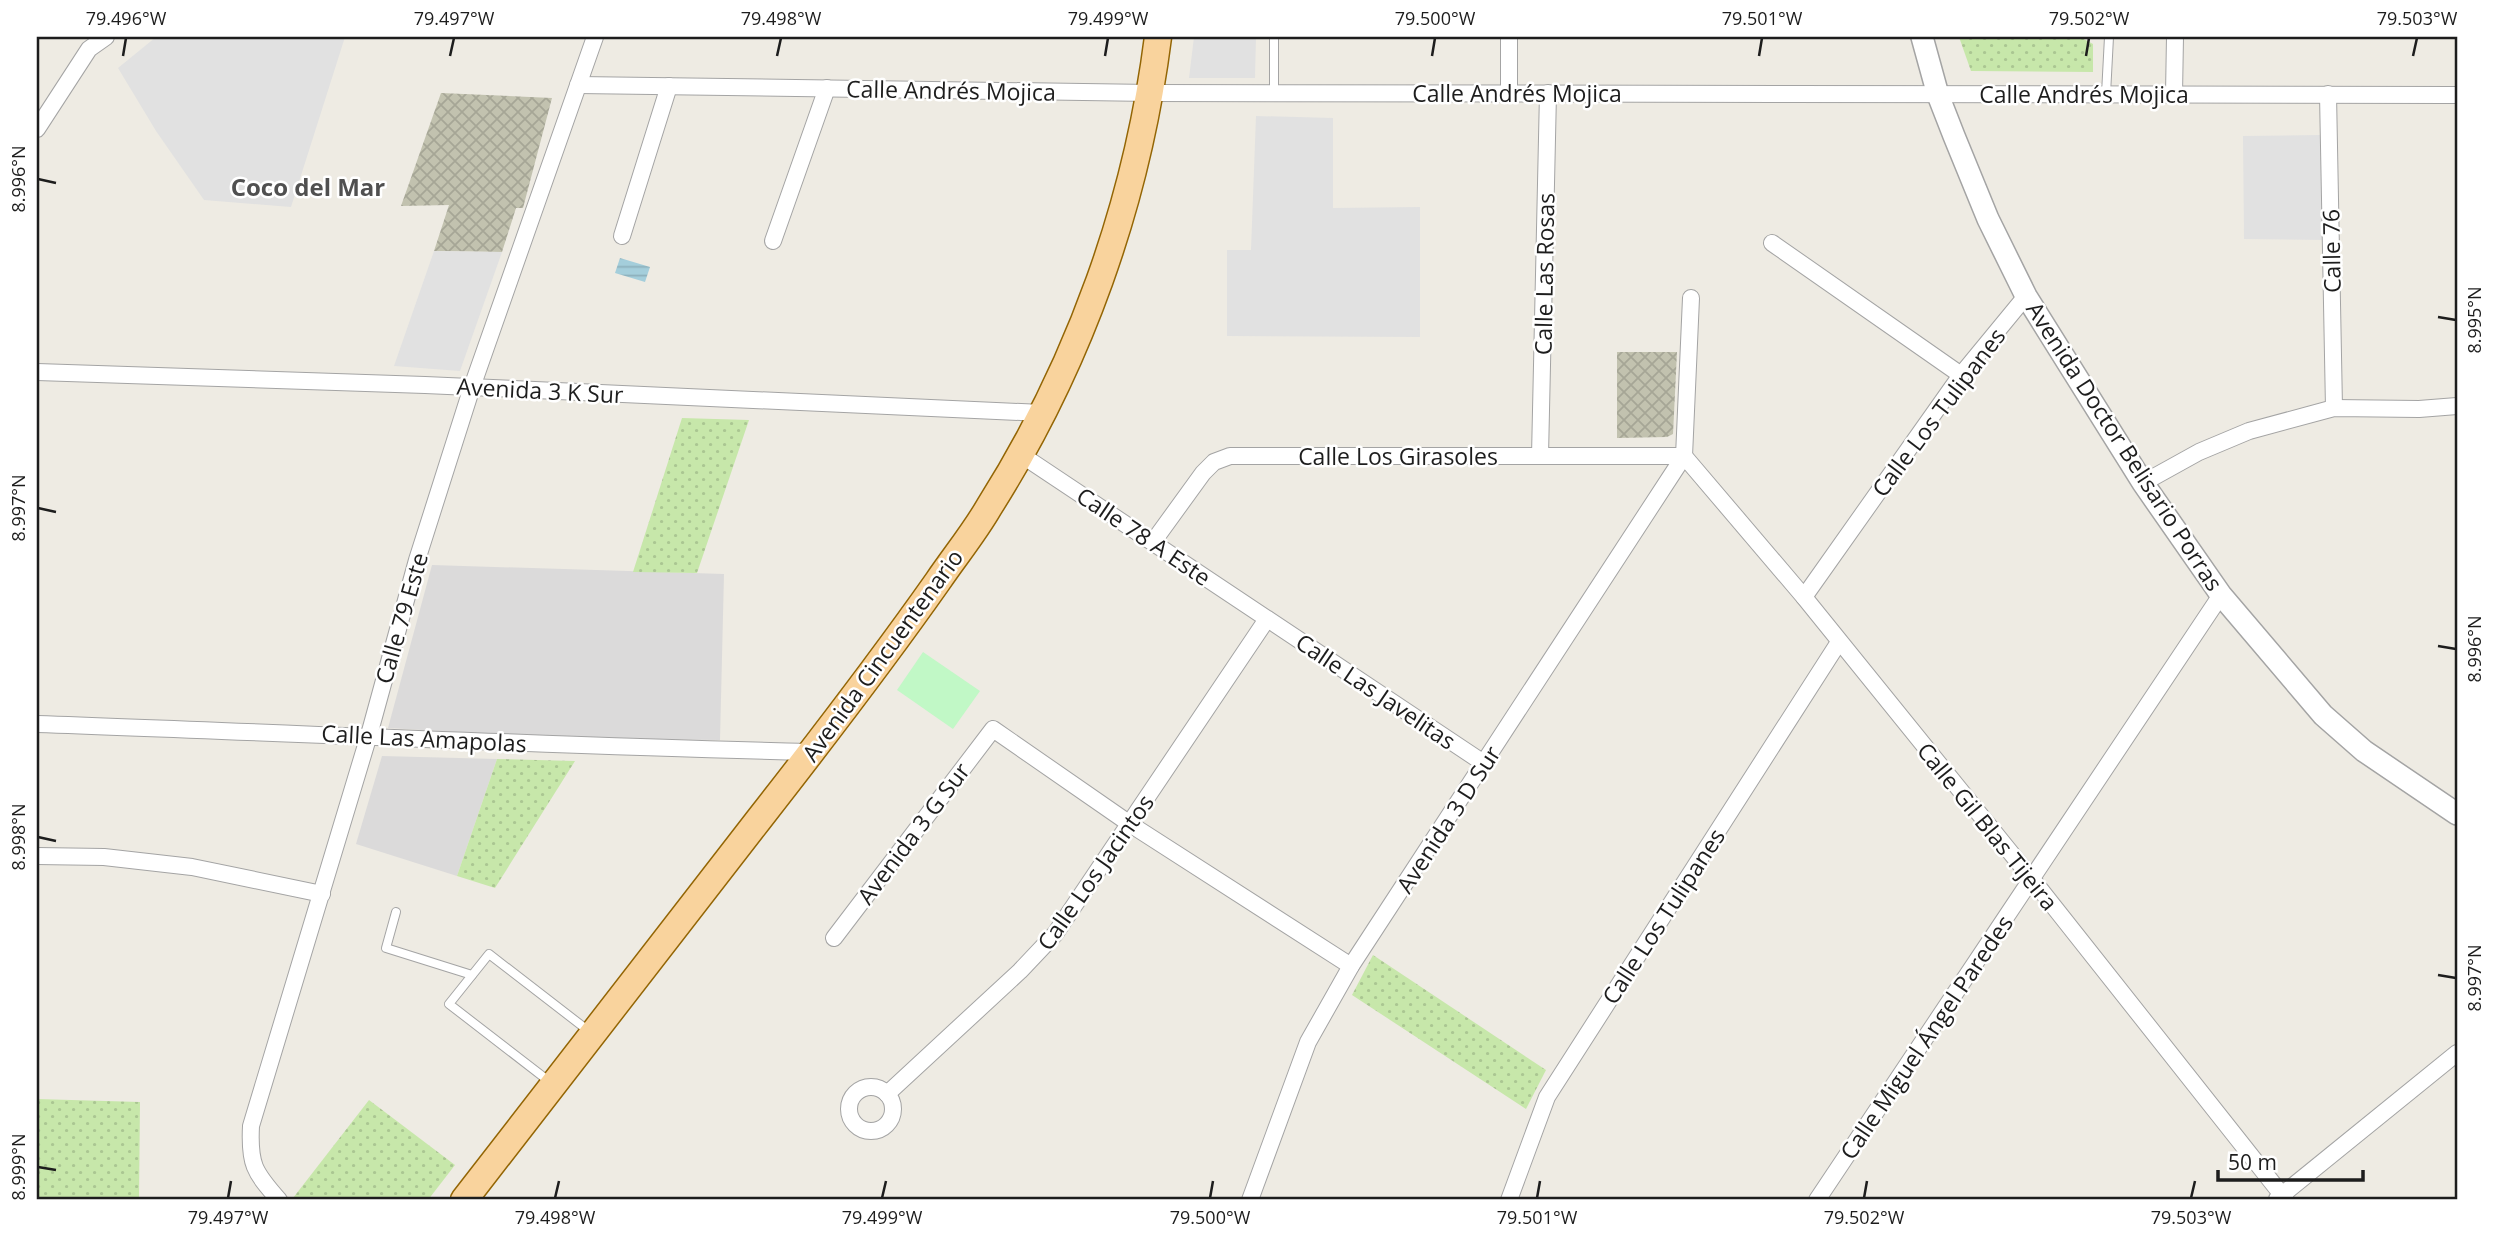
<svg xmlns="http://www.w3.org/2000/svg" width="2494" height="1237" font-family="'Open Sans',sans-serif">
	<defs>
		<pattern id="construction-cross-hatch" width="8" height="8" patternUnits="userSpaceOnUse" patternTransform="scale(1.75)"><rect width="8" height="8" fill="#c2c2af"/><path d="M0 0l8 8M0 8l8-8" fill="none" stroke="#a6a696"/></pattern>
		<pattern id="grass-dots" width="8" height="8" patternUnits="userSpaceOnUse" patternTransform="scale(1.75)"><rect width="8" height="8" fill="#c7e7aa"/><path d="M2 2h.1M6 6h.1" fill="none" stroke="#aac692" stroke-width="1.8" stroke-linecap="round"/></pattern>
		<pattern id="water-rules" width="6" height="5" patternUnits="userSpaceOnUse" patternTransform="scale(1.75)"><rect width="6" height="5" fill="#a4cedb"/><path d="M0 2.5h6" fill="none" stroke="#8db0bc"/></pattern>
	</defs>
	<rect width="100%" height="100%" fill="#eeebe3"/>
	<g fill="#dbdada">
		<path d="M432,565L724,574L720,740L575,739L388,728Z"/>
		<path d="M382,756L497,759L457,876L356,844Z"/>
	</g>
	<g fill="url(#construction-cross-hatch)">
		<path d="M441,93L552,98L523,208H516L502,252L434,251L449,205L401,206Z"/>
		<path d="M1617,352H1677L1673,434L1667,437L1617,438Z"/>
	</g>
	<g fill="url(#grass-dots)">
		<path d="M1959,37H2080L2093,44V72L1971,71Z"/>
		<path d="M682,418L749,420L697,573L633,572Z"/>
		<path d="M497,759L575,761L495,888L457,876Z"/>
		<path d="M1373,955L1546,1070L1526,1109L1352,995Z"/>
		<path d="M37,1099L140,1102L139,1200H37Z"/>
		<path d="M369,1100L455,1165L428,1200H297L293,1198Z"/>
	</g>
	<path fill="#c1f8c6" d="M923,652L980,691L953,729L897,690Z"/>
	<g fill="#e1e1e1">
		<path d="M156,37H345L291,207L204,200L156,131L118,68Z"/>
		<path d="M1194,37H1256L1255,78H1189Z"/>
		<path d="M1256,116L1333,118V208L1420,207V337L1227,336V250H1251Z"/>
		<path d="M2321,135L2326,240L2244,239L2243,136Z"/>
		<path d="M434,251L502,252L460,371L394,366Z"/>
	</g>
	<path fill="url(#water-rules)" d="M620,258L650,267L645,282L615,273Z"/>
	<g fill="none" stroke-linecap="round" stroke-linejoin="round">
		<g stroke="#a4a4a4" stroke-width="10">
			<g id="service">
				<path d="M1274,93V37"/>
				<path d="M2106,94L2109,37"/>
				<path d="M396,912L386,948L472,975"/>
				<path d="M550,1082L449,1004L489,954L590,1032"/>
			</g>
		</g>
		<g stroke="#a4a4a4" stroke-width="18">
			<g id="minor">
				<path d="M578,85L1151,93L2457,95"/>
				<path d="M1509,93V37"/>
				<path d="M2174,94L2175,37"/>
				<path d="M2328,94L2334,408"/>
				<path d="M37,129L89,49L106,37"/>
				<path d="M622,236L669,86"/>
				<path d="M773,241L827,88"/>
				<path d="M1772,243L1961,375"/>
				<path d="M37,372L425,385L1042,413"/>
				<path d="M1020,454L1485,764"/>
				<path d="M1540,456L1548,93"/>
				<path d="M1684,456L1804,597L2032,879L2286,1200"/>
				<path d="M1684,456L1691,298"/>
				<path d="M2143,483L2199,452L2249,431L2334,408L2419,409L2457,406"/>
				<path d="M1153,542L1203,473L1214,462L1230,456H1684"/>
				<path d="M1804,597L1961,375L2026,296"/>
				<path d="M37,724C295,733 553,746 811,752"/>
				<path d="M37,856L104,857L192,867L322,894"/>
				<path d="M834,938L993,729L1130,824L1351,966"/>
				<circle cx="871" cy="1109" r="22"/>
				<path d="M887,1094L1020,971L1055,934L1267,619"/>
				<path d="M2277,1199L2457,1053"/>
				<path d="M279,1200C254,1172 249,1164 251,1126L369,735L417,560L472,387L595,37"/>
				<path d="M1250,1200L1308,1042L1351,966L1684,456"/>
				<path d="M1509,1200L1547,1097L1839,642"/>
				<path d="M1817,1200L2221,595"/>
			</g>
		</g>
		<g stroke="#a4a4a4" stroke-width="24">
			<path id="tertiary" d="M1922,37L1938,95L1954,136L1988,219L2026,296L2143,483L2221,595L2323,715L2364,751L2457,814"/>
		</g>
		<g stroke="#936504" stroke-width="29">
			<path id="primary" d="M464,1200C562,1073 661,946 760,818C821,740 881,662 938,581C955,556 974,533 989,507C1079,365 1137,203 1158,37"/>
		</g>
		<use href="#service" stroke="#fff" stroke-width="8"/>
		<use href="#minor" stroke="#fff" stroke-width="16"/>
		<use href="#tertiary" stroke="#fff" stroke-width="21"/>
		<use href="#primary" stroke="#f9d39d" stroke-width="26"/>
	</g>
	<path fill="none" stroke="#1d1d1d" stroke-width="2.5" d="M123,56L126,38M450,56L454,38M777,56L781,38M1105,56L1108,38M1432,56L1435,38M1759,56L1762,38M2086,56L2089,38M2413,56L2417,38M38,179L56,183M2438,317L2456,320M38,508L56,512M2438,646L2456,649M38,837L56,841M2438,975L2456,978M38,1167L56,1170M228,1198L231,1181M555,1198L559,1181M882,1198L886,1181M1210,1198L1213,1181M1537,1198L1540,1181M1864,1198L1867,1181M2191,1198L2195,1181"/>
	<g text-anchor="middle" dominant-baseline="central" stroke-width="5" stroke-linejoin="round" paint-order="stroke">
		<g font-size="23" fill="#1d1d1d" stroke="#fff">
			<text transform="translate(951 90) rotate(1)">Calle Andrés Mojica</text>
			<text x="1517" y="93">Calle Andrés Mojica</text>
			<text x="2084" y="94">Calle Andrés Mojica</text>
			<text transform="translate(2331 251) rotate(-91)">Calle 76</text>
			<text transform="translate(1544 274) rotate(-89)">Calle Las Rosas</text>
			<text transform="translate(540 390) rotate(3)">Avenida 3 K Sur</text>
			<text transform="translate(1938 412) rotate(-53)">Calle Los Tulipanes</text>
			<text transform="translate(2125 446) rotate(57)">Avenida Doctor Belisario Porras</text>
			<text x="1398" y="456">Calle Los Girasoles</text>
			<text transform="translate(1144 536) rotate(34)">Calle 78 A Este</text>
			<text transform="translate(401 618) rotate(-74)">Calle 79 Este</text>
			<text transform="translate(882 655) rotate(-54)">Avenida Cincuentenario</text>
			<text transform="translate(1376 691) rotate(34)">Calle Las Javelitas</text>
			<text transform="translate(424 738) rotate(3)">Calle Las Amapolas</text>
			<text transform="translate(1448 819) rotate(-57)">Avenida 3 D Sur</text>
			<text transform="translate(1988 826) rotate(51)">Calle Gil Blas Tijeira</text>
			<text transform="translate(913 833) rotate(-53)">Avenida 3 G Sur</text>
			<text transform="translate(1095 872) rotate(-55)">Calle Los Jacintos</text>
			<text transform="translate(1663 916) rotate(-57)">Calle Los Tulipanes</text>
			<text transform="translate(1926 1037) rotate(-56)">Calle Miguel Ángel Paredes</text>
		</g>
		<g font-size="24" font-weight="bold" fill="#505050" stroke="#fff">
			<text x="308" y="186">Coco del Mar</text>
		</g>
	</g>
	<rect width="2494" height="1237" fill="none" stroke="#ffffff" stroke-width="77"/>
	<path d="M2218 1170v10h145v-10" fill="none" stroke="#1d1d1d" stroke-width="3.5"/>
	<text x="2228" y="1170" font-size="21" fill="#1d1d1d" stroke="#ffffff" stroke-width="5" paint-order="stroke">50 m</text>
	<rect x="38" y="38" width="2418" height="1160" fill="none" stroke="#1d1d1d" stroke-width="2.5"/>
	<g font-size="18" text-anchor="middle" fill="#1d1d1d">
		<text x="126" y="25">79.496°W</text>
		<text x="454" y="25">79.497°W</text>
		<text x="781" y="25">79.498°W</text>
		<text x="1108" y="25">79.499°W</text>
		<text x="1435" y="25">79.500°W</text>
		<text x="1762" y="25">79.501°W</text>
		<text x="2089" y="25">79.502°W</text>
		<text x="2417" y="25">79.503°W</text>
		<text transform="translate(19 179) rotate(-90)" y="6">8.996°N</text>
		<text transform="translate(2475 320) rotate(-90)" y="6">8.995°N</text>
		<text transform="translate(19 508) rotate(-90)" y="6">8.997°N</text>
		<text transform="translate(2475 649) rotate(-90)" y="6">8.996°N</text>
		<text transform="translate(19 837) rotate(-90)" y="6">8.998°N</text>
		<text transform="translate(2475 978) rotate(-90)" y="6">8.997°N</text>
		<text transform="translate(19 1167) rotate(-90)" y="6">8.999°N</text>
		<text x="228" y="1224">79.497°W</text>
		<text x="555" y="1224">79.498°W</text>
		<text x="882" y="1224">79.499°W</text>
		<text x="1210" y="1224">79.500°W</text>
		<text x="1537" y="1224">79.501°W</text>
		<text x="1864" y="1224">79.502°W</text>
		<text x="2191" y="1224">79.503°W</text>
	</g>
</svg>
